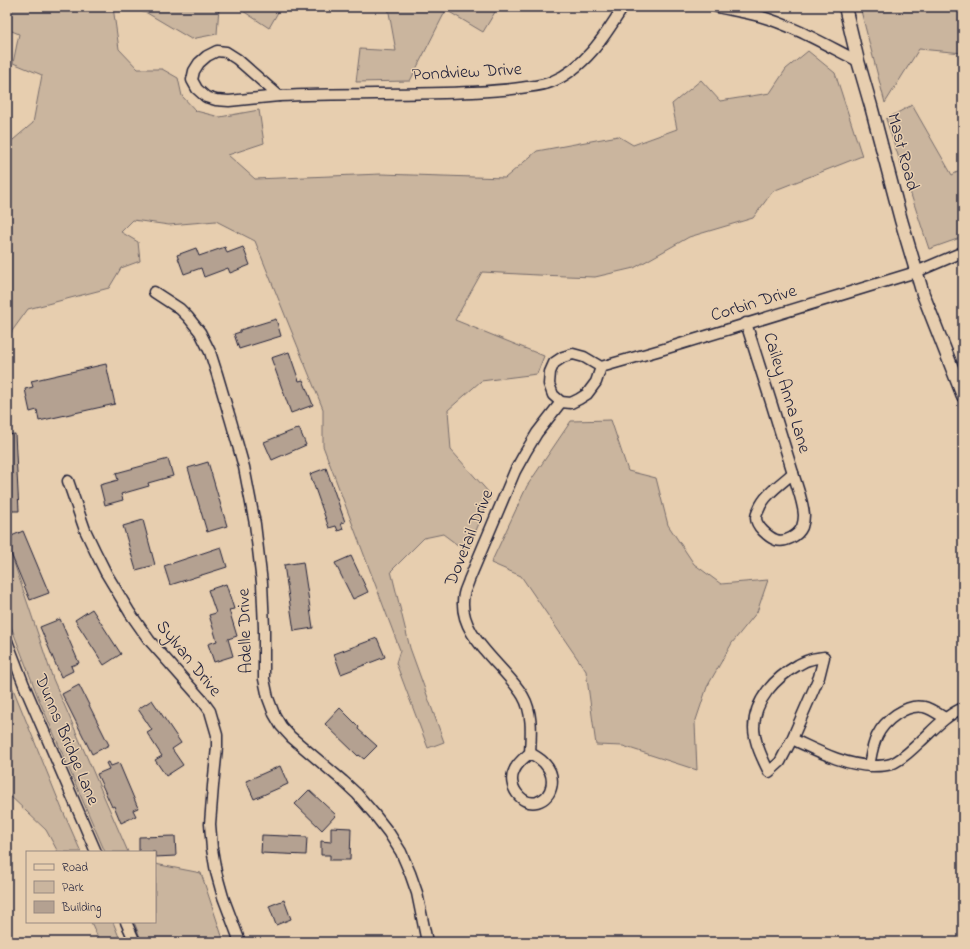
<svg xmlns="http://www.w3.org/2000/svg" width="970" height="949" font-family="'Indie Flower',sans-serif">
	<rect width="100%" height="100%" fill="#e7ceaf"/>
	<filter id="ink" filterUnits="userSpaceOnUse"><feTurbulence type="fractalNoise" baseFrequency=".025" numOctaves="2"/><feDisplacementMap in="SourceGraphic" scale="8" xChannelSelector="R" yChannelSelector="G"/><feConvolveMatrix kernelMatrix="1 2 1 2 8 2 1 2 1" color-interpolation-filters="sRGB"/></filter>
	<g filter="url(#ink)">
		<g fill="#cab59e" stroke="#766c6c">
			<path d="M7,7H113L119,49L138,69H162L178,78L182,96L196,111L220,117L259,110L264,143L228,155L255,179L381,174L505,178L537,151L618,136L633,145L677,129L672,104L701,80L720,101L770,93L786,69L808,51L835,73L862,156L773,191L753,218L689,237L634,268L595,277L538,275L482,272L455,320L544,356L537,374L481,381L448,410L451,450L491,495L467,552L443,534L424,538L391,571L410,648L444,742L428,748L396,663L400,650L323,446V409L255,241L216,221L169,225L133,220L121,232L138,242L140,261L121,268L109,288L28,309L7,338V145L33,123L42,75L13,63L19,34L7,29Z"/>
			<path d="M125,7H219L217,34L191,39L147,13Z"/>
			<path d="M243,7H281L269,28L243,11Z"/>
			<path d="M388,7H498L483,32L446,10L410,81L356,82L360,49L396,51Z"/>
			<path d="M860,7H963V53L919,49L885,103Z"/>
			<path d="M912,105L952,175L963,169V237L929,249L886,119Z"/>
			<path d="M611,420L628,471L656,478L668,525L694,564L721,584L768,580L757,612L732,643L707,687L695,723L697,770L623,746L596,745L586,671L521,576L491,563L527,486L571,421Z"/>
			<path d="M7,542L53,679L128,852H105L38,697L7,616Z"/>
			<path d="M7,674L62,809L81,852H58L46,830L7,793Z"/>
			<path d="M155,864L201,873L224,942H142L134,922H155Z"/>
			<path d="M91,922H113L121,942H100Z"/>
		</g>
		<g fill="#b4a191" stroke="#22223b">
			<path d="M225,247L227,253L243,247L250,265L230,273L228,268L204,277L201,268L184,274L177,255L196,248L199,256Z"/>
			<path d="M276,319L281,336L239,349L234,334L240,332V330Z"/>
			<path d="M289,352L299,381L303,380L313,405L291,413L271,358Z"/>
			<path d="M106,364L115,404L39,421L37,410L30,412L25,389L33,387L31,381Z"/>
			<path d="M299,428L306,445L272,460L264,442Z"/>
			<path d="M15,434L19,511H7V435Z"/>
			<path d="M168,459L173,476L148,483L149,486L121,494L123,500L105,505L100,485L118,480L116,473Z"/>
			<path d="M208,462L227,526L207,532L188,468Z"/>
			<path d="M326,468L345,522L341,523L343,529L338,531L336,526L329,528L310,474Z"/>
			<path d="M143,520L155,565L136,570L123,526Z"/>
			<path d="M23,531L49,593L30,600L7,544V538Z"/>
			<path d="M221,547L227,567L170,585L164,566Z"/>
			<path d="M351,556L368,592L353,599L335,563Z"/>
			<path d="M303,562L313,628L294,631L284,565Z"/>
			<path d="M226,584L234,609L229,610L237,636L228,639L233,656L214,662L208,644L217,641L209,615L216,613L208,590Z"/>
			<path d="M92,609L121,654L104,665L75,620Z"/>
			<path d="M60,619L79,663L71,666L73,671L61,677L40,627Z"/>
			<path d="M377,638L385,657L341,674L334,654Z"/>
			<path d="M79,685L109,745L92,754L62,694Z"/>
			<path d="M152,700L181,743L172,749L183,765L166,776L155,760L162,756L147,733L152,730L138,709Z"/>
			<path d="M340,708L359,727L358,729L377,746L364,759L359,755L358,756L325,724Z"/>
			<path d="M109,762L111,766L119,763L138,808L133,810L136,816L121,823L114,806L112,807L97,774L109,769L106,763Z"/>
			<path d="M280,766L288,784L254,799L246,781Z"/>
			<path d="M309,790L336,815L322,830L295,804Z"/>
			<path d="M331,827L351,828L350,860H330V855H321V841L331,842Z"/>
			<path d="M262,835L307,837L306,855L261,853Z"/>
			<path d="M175,836L176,856L155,857V852H139V837Z"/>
			<path d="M284,900L291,919L276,925L269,906Z"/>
		</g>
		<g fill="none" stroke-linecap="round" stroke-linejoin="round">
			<g stroke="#22223b" stroke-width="13">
				<g id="minor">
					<path d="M717,7C731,10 745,12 759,16C794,26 826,45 858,61"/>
					<path d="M217,51L226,52L237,59L279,96L229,101L216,100L206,97L197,89L192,80L194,71L199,63L207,56Z"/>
					<path d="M279,96C343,93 408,95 473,92C491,91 509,90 527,87C535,86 544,85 551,82C584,69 605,36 623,7"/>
					<path d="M154,292L180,309L188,317L200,332L210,352L217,374L231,421L244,467L255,524L262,583L264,628V679L268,698L274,714L281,726L291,737L343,781L357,794L375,815L389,833L401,852L410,873L417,893L427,942"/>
					<path d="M746,323L771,402L793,473"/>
					<path d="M601,367L584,357L573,354L563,357L554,363L550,372L549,384L553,395L561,402L571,403L579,399L587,394L596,382L601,367L664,349L916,272L963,252"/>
					<path d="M793,473C797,487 803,501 804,515C804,518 803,524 802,527C798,536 785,543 776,540C768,537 756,526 756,518C756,515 758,511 759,509C764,495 782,483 793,473Z"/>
					<path d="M68,481L85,530L95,551L106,573L130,613L149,640L202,700L210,711L217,735V747L213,786L210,824L212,849L216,872L223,897L240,942"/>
					<path d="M7,641L24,685L96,852"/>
					<path d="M792,739L780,762L769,772C763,760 754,742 754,728C754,700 775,678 798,665C802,663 805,661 809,660C814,658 819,658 824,657L819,677L792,739C818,751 843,765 873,766C878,766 885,766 891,764C902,760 911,750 920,742C933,730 946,715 963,708"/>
					<path d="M530,753C531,734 533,713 523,696C505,665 455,635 464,594C465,589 468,584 469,580L515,471L525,453L537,433L561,402"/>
					<path d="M530,753C535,756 541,759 545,764C556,776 554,797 537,802C521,806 507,785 514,771C517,763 524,758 530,753Z"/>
					<path d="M869,766C871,756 872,746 877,736C884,721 906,703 924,707C930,708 940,715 945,718"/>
					<path d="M126,922L135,942"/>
				</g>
			</g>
			<g stroke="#22223b" stroke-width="15">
				<path id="tertiary" d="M845,7L858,61L871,106L901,220L923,294L963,396"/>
			</g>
			<use href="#minor" stroke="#e7ceaf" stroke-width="10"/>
			<use href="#tertiary" stroke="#e7ceaf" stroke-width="12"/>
		</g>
	</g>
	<g text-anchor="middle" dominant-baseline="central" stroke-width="3" stroke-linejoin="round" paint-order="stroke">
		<g font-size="18" fill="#22223b" stroke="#e7ceaf">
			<text transform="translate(467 73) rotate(-3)">Pondview Drive</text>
			<text transform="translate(902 152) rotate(75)">Mast Road</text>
			<text transform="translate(754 304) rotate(-17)">Corbin Drive</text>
			<text transform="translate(786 393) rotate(73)">Cailey Anna Lane</text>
			<text transform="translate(470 538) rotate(-68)">Dovetail Drive</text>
			<text transform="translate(246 631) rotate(-92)">Adelle Drive</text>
			<text transform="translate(188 659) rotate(51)">Sylvan Drive</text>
			<text transform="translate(66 740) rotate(67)">Dunns Bridge Lane</text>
		</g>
	</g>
	<rect width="970" height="949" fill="none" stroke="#e7ceaf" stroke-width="24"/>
	<rect x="12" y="12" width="946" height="925" fill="none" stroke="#22223b" stroke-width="1.5" filter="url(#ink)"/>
	<rect x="26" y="851" width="130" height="72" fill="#e7ceaf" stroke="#988981"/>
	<rect x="34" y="864" width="20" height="6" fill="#e7ceaf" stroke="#988981"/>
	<text x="62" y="871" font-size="12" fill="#22223b">Road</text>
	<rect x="34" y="881" width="20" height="12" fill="#cab59e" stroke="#988981"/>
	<text x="62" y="891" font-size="12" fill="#22223b">Park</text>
	<rect x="34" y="901" width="20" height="12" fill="#b4a191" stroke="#988981"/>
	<text x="62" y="911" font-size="12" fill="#22223b">Building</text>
</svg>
